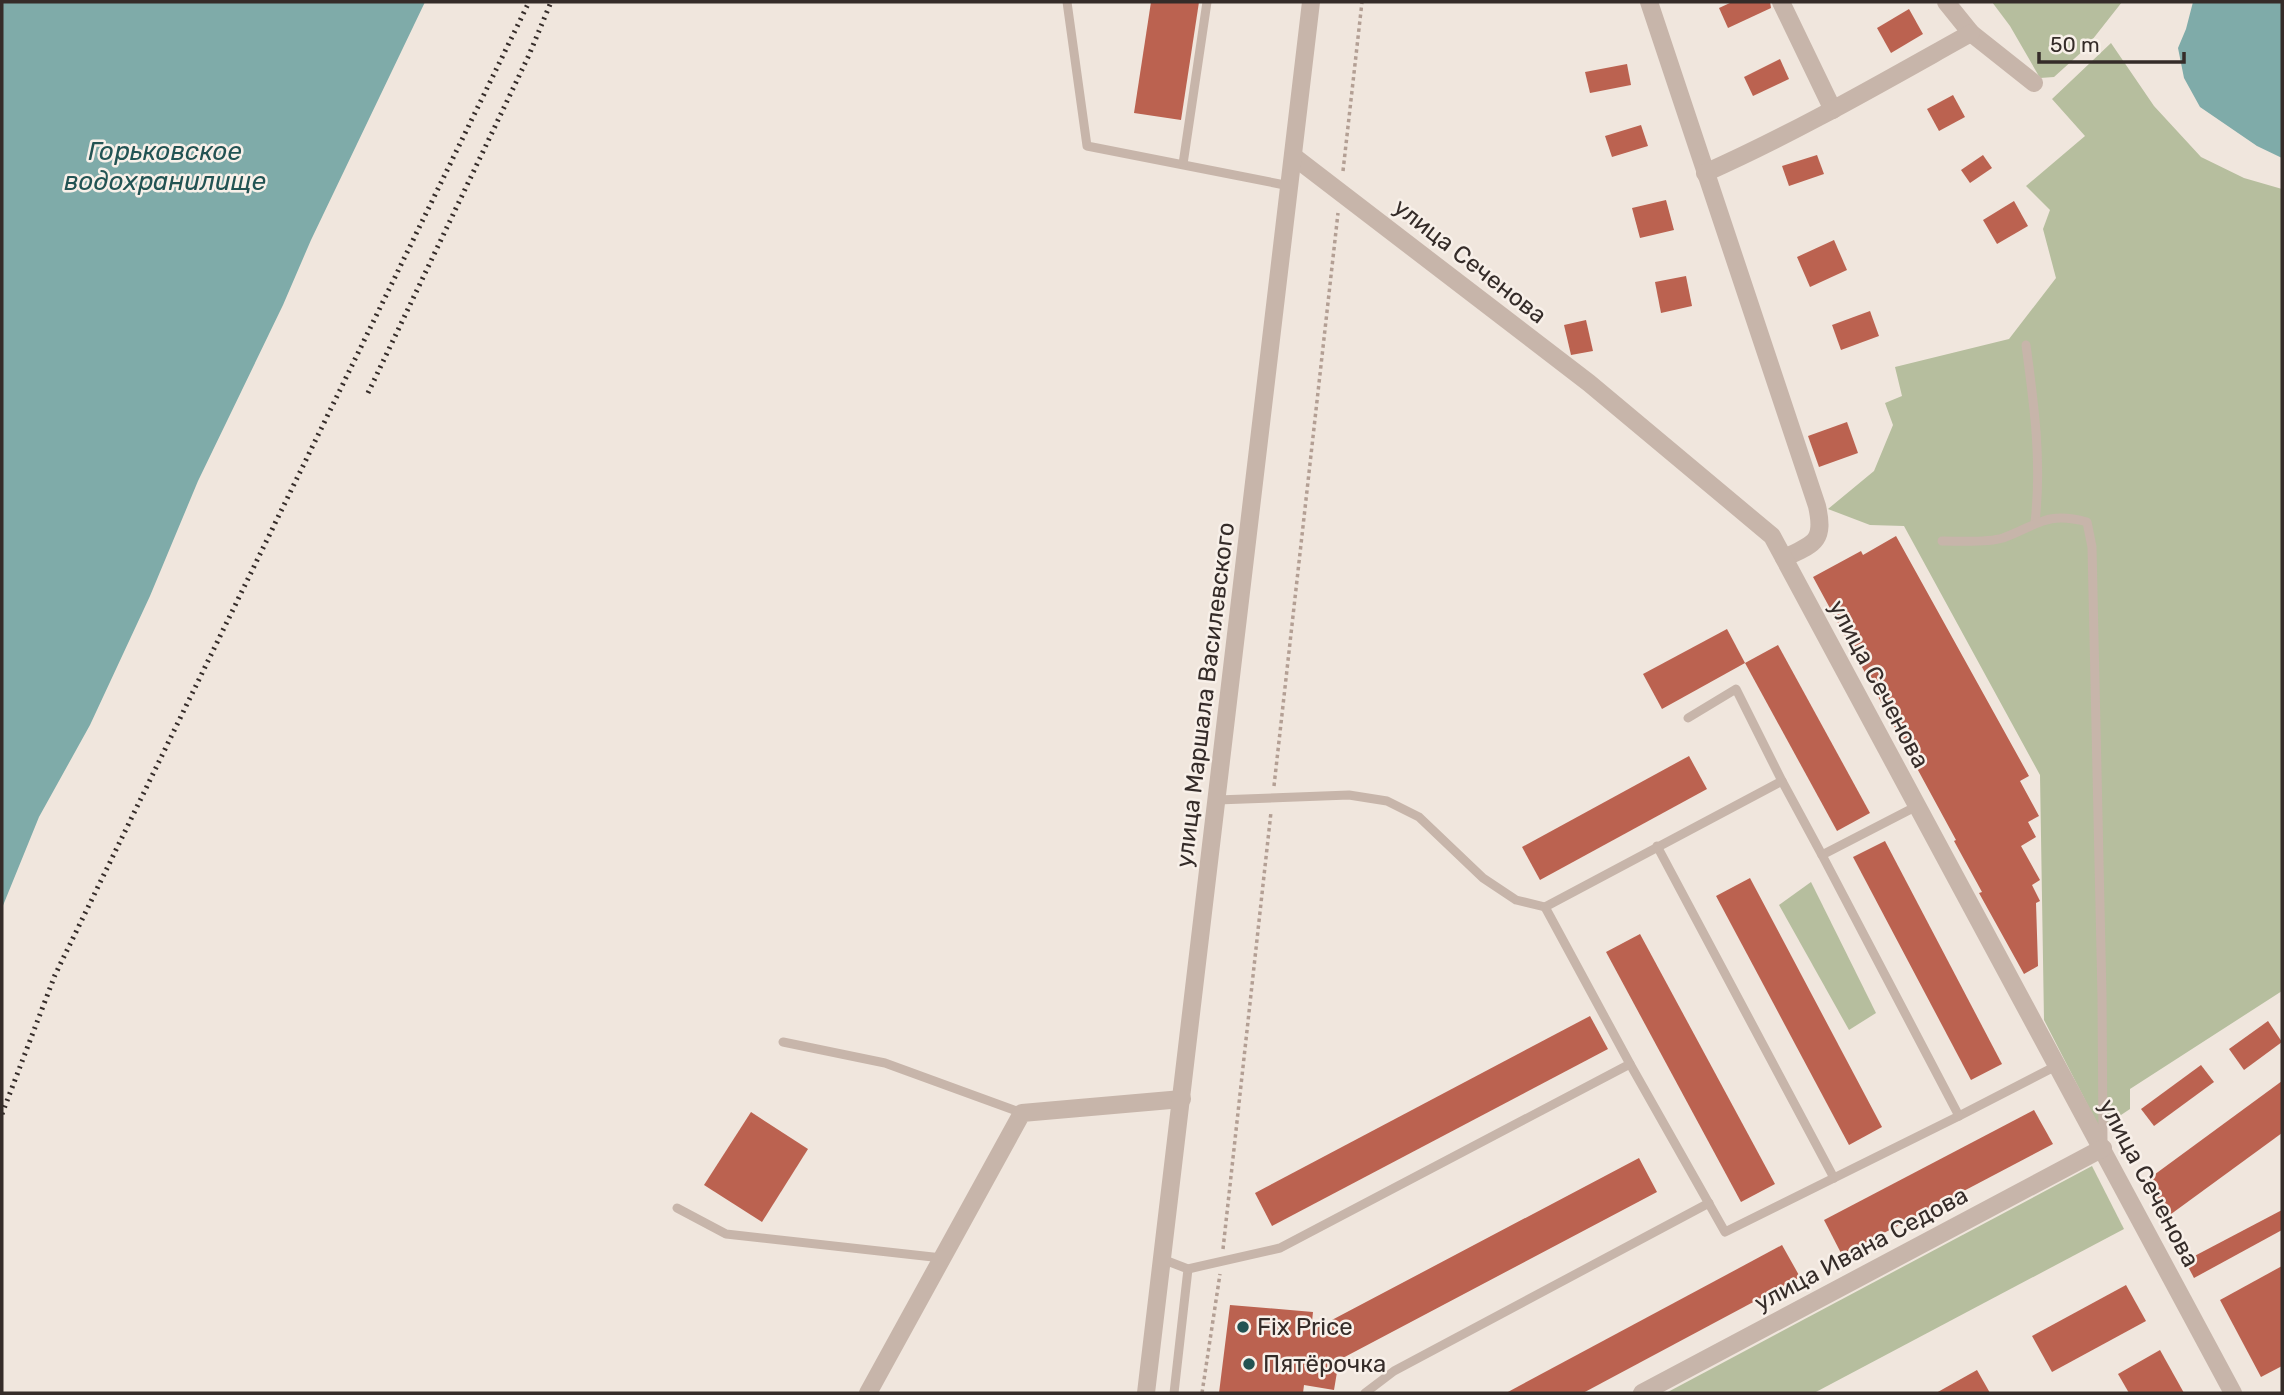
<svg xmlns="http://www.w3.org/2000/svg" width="2284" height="1395" font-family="Rubik,sans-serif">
	<rect width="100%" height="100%" fill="#f0e6dd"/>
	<g fill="#b6be9e">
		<path d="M1992,2H2122L2085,49L2054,77L2040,78L2010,26Z"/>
		<path d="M2111,43L2154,106L2201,157L2244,178L2282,189V991L2130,1089V1109L2100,1129L2044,1020L2040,775L1904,526L1870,525L1828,509L1874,471L1893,425L1885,403L1902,396L1895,367L2009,339L2056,278L2043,229L2050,210L2026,186L2085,136L2052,99Z"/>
		<path d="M1811,882L1876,1013L1849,1030L1779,905Z"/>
		<path d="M2092,1166L2124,1229L1814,1393H1666Z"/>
	</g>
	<g fill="#7faba9">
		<path d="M2,2H425L311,240L283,305L198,481L150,596L90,725L39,817L2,908Z"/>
		<path d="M2193,2H2282V158L2257,146L2200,107L2184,78L2178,48L2186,29Z"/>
	</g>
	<g fill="#bb6250">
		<path d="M1151,2H1199L1181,120L1134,113Z"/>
		<path d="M1732,2H1770L1771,8L1728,28L1719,8Z"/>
		<path d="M1909,9L1923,34L1891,53L1877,28Z"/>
		<path d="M1780,59L1789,79L1753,96L1744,77Z"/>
		<path d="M1627,64L1631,85L1590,93L1585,72Z"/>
		<path d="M1953,95L1965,117L1939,131L1927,109Z"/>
		<path d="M1641,125L1648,146L1612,157L1605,136Z"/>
		<path d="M1817,155L1824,174L1789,186L1782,166Z"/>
		<path d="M1983,155L1992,168L1970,183L1961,170Z"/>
		<path d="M1666,200L1674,230L1640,238L1632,208Z"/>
		<path d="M2014,201L2028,226L1997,244L1983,220Z"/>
		<path d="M1834,240L1847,270L1810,287L1797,257Z"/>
		<path d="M1686,276L1692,306L1661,313L1655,282Z"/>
		<path d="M1870,311L1879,336L1841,350L1832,325Z"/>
		<path d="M1586,320L1593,351L1571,355L1564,325Z"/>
		<path d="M1847,422L1858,453L1819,467L1808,436Z"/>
		<path d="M1896,536L2029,776L2020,781L2039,816L2028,822L2036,837L2021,846L2040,880L2032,885L2040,901L2036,903L2038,966L2024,974L1979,893L1982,892L1954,841L1956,840L1813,577L1861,551L1863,555Z"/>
		<path d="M1727,629L1745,663L1662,709L1643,674Z"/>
		<path d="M1778,645L1870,813L1837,831L1745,663Z"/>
		<path d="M1689,756L1707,789L1540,880L1522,847Z"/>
		<path d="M1885,841L2002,1064L1971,1080L1853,857Z"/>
		<path d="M1750,878L1882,1127L1849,1145L1716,896Z"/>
		<path d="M1640,934L1775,1184L1741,1202L1606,952Z"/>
		<path d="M1590,1016L1608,1049L1272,1226L1255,1193Z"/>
		<path d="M2268,1021L2282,1042L2244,1070L2229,1049Z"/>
		<path d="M2201,1065L2214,1082L2154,1126L2141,1109Z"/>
		<path d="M2282,1081V1133L2167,1217L2143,1183Z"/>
		<path d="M2034,1110L2053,1144L1842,1255L1824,1220Z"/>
		<path d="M751,1112L808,1149L762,1222L704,1185Z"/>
		<path d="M1639,1158L1657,1192L1339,1360L1334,1390L1304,1385L1303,1393H1219L1230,1305L1313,1312L1311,1331Z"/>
		<path d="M2282,1210V1230L2194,1278L2185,1261Z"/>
		<path d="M1782,1245L1800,1277L1583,1393H1506Z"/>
		<path d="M2282,1266V1366L2261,1377L2220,1300Z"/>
		<path d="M2126,1285L2146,1321L2052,1372L2032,1336Z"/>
		<path d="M2160,1350L2184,1393H2129L2118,1374Z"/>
		<path d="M1977,1370L1990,1393H1936Z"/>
	</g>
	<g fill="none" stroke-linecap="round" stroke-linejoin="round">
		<g stroke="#b39f94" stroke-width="3.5" stroke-dasharray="3.5 3.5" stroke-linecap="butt">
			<path d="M1343,171L1362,2"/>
			<path d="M1274,786L1338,213"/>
			<path d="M1223,1249L1271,812"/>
			<path d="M1202,1393L1220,1274"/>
		</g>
		<g stroke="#c7b5aa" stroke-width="9">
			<path d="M1067,2L1087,146L1290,186"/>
			<path d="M1183,164L1207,2"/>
			<path d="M2026,345C2034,404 2042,462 2035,522"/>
			<path d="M1942,541C1959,541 1987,543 2003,538C2038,525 2046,511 2087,522L2092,547L2102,996L2103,1143"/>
			<path d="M1688,718L1736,689L1782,781"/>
			<path d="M1217,800L1349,795L1387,801L1419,817L1483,878L1516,900L1545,907"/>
			<path d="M1657,846L1834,1178"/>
			<path d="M1822,855L1959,1116L2058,1065"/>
			<path d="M783,1042L885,1063L1022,1113"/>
			<path d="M1630,1064L1725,1232L1959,1116"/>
			<path d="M677,1208L726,1234L942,1258"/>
			<path d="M1162,1259L1188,1269L1174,1393"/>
			<path d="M1188,1269L1280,1248L1630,1064L1545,907L1782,781L1822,855L1917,806"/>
			<path d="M1365,1393L1394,1371L1709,1203"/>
		</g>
		<g stroke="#c7b5aa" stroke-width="18">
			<path d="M1649,2L1817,506C1825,542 1814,544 1784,558"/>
			<path d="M1781,2L1833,110"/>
			<path d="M1946,2L1971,33L2034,83"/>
			<path d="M1293,156L1589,383L1772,536L2233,1393"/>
			<path d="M1705,173C1797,132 1883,82 1971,33"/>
			<path d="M868,1393L1022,1113L1182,1099"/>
			<path d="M1642,1393L2103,1148"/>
		</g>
		<path stroke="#c7b5aa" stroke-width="18" d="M1146,1393L1311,2"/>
		<g stroke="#352c29" stroke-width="5" stroke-dasharray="2 5" stroke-linecap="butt">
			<path d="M368,393L529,55L551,2"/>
			<path d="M2,1114L55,975L529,2"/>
		</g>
	</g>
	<g fill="#225353" stroke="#f8f0e9" stroke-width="2.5">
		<circle cx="1243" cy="1327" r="7"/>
		<circle cx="1249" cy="1364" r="7"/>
	</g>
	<g text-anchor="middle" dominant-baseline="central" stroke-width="5" stroke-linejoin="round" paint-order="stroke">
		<g font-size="24" fill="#352c29" stroke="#f8f0e9">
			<text transform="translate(1470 261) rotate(38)">улица Сеченова</text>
			<text transform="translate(1879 684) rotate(62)">улица Сеченова</text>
			<text transform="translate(1205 695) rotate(-83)">улица Маршала Василевского</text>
			<text transform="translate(2149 1183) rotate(62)">улица Сеченова</text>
			<text transform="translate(1861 1249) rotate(-28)">улица Ивана Седова</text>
		</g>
		<g font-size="24" fill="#352c29" stroke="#f8f0e9" text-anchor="start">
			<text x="1257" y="1327">Fix Price</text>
			<text x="1263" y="1364">Пятёрочка</text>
		</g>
		<g font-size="26" font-style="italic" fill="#225353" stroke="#f8f0e9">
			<text x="165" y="151">Горьковское<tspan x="165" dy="30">водохранилище</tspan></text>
		</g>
	</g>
	<rect width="2284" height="1395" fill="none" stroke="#352c29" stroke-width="7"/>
	<path d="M2039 52v10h145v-10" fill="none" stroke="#352c29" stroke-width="3.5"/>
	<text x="2050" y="52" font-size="21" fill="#352c29" stroke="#f8f0e9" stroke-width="5" paint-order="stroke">50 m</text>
</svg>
